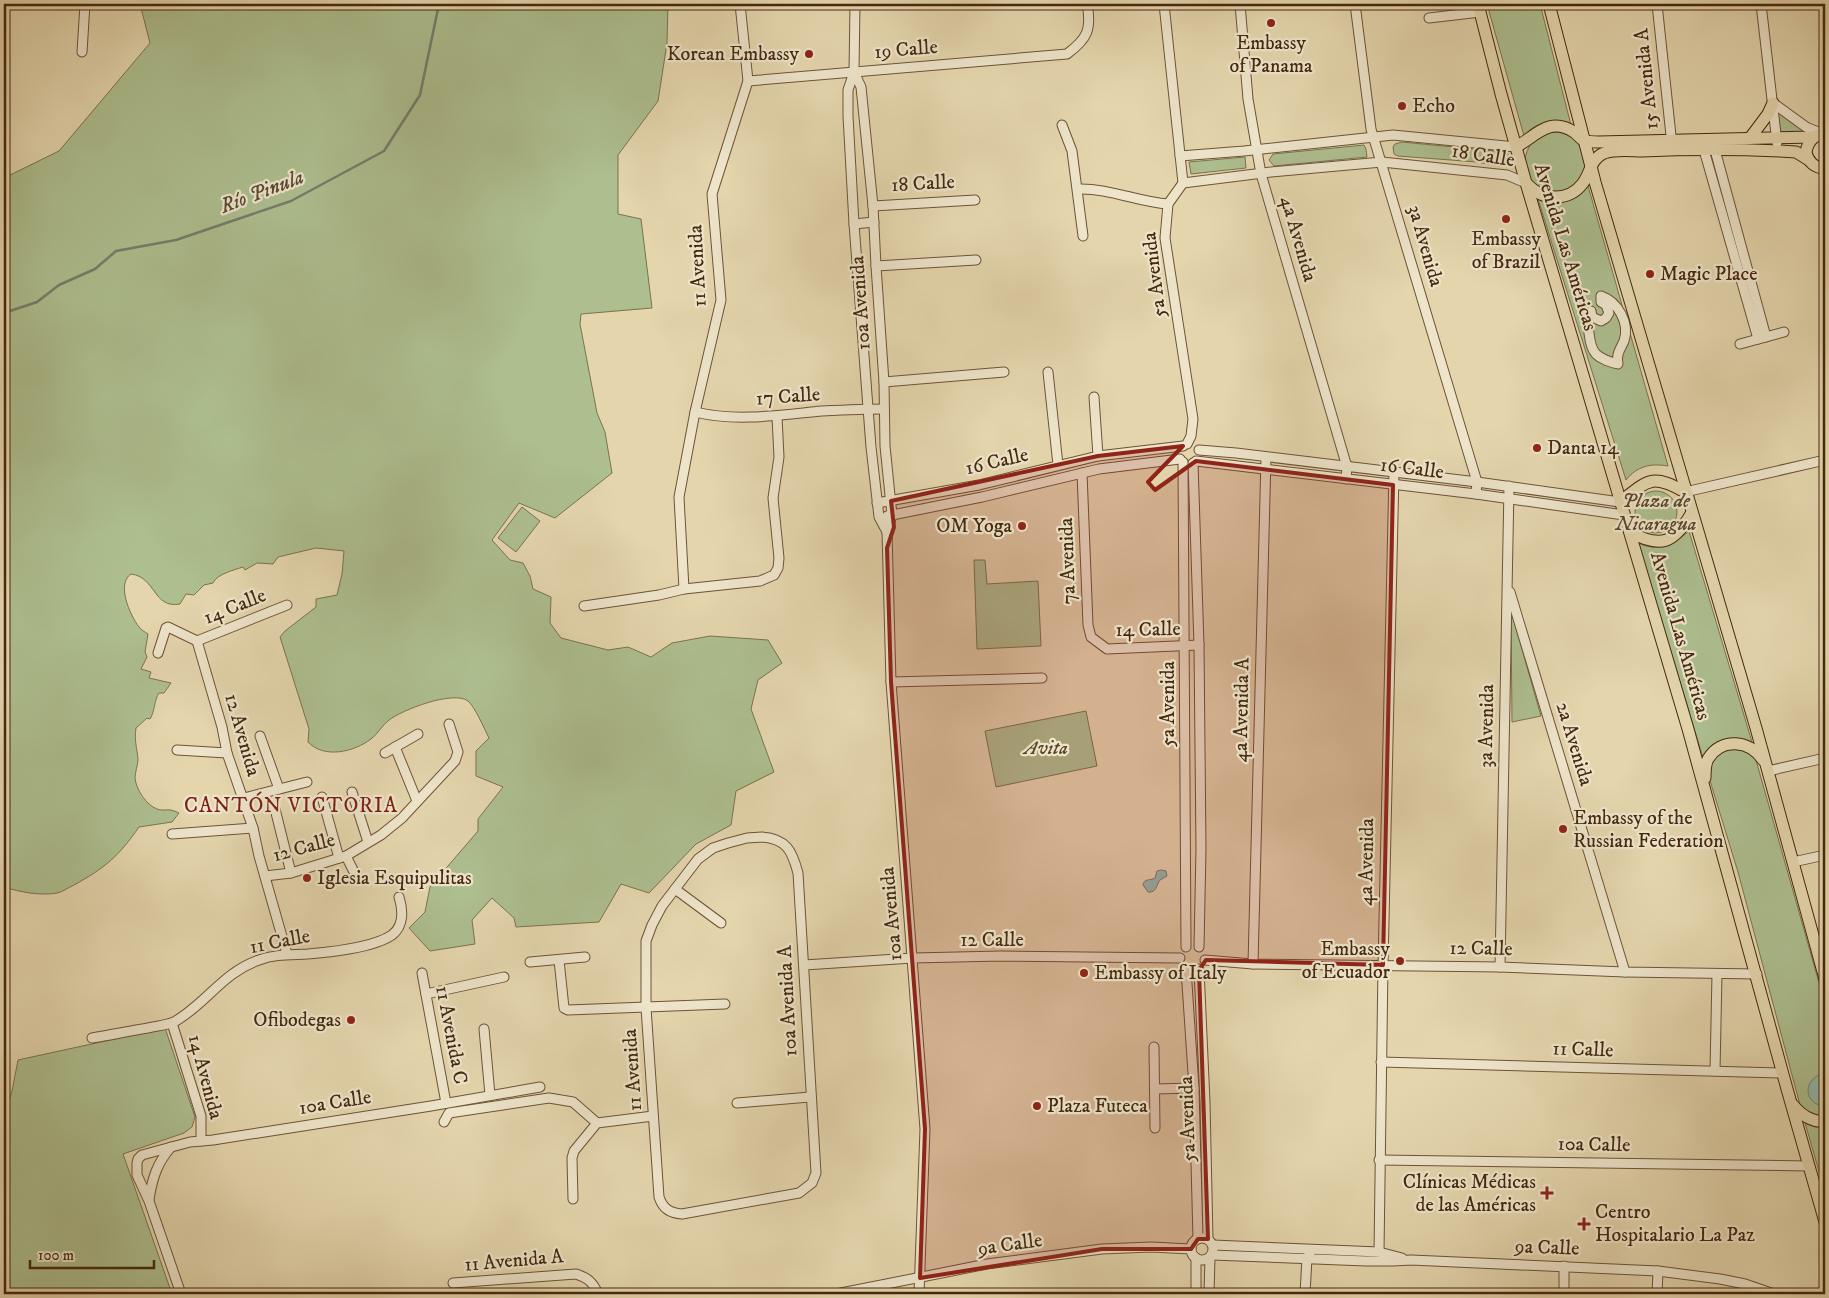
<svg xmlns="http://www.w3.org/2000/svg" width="1829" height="1298" font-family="'IM FELL DW Pica',serif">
	<rect width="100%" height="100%" fill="#e4d5ad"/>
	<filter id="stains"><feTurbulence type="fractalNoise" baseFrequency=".004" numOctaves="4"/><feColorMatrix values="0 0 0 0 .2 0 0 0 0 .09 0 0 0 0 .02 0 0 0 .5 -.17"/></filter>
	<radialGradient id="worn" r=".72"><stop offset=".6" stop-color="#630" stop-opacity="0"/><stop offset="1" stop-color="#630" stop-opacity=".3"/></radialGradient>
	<g fill="#adbe8f" stroke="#7a734f">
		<path d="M140,4H668L667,43L658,101L618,155V214L641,219L652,308L581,314L580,324L597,413L605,432L612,473L555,518L519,503L492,540L510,560L523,563L530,576L533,589L551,597L550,623L561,638L608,650L628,647L651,657L672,643L710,636L768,640L782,663L758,680L751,709L774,772L736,791L731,825L696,844L649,893L621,884L599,922L516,927L514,918L492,898L472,920L475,944L430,951L409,928L425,912L430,887L478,831V819L503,787L476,776V751L489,738C484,728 475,707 468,701C453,690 402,710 389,720C382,725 378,734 371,739C354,752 324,759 308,742L309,729L280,637L285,631L316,607V599L337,595L342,574L344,551L316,548L278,557L273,564L257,563L245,570L243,567C234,570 217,574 213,583L204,585L194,595L186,594L180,604C153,609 156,577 131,574C116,584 130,615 139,627C141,630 145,632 148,634L145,652L147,657L141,669L151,672L149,678L171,683L164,693H159C154,700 155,711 150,719L147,718L136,728C134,740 137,748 138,759C138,765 135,772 135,778C136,789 146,805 157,809C165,812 167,807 179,813L172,822L139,827C119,856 105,868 74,885C69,887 63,892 57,893C40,896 20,892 4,887V178L59,151L150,43Z"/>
		<path d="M1487,4H1540L1571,125C1552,122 1538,119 1524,136Z"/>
		<path d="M1777,110L1809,131L1779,133Z"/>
		<circle cx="1555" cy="162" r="30"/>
		<path d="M1402,142L1505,152L1508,154V159L1506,163L1500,166L1477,162L1398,156L1394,154L1393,147L1395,144Z"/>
		<path d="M1364,145L1366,149L1367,157L1274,166L1269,160L1273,154Z"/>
		<path d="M1245,157L1246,168L1191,174L1189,162Z"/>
		<path d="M1588,186L1668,466C1651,463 1637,466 1626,480L1538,199C1556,207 1576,202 1588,186Z"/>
		<circle cx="1656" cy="512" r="21"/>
		<path d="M522,507L540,521L516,552L498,538Z"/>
		<path d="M1689,531L1752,742L1750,744L1739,741L1704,761L1638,543C1658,552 1673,545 1689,531Z"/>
		<path d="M974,560H985L987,584L1038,581L1041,646L977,649Z"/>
		<path d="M1511,611L1541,716L1512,722Z"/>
		<path d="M1086,711L1097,766L996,787L985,731Z"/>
		<path d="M1727,747L1754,753L1825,1004V1117L1812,1115L1800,1105L1738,872L1707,771L1711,760Z"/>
		<path d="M165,1028L195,1117L192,1127L184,1133L123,1154L172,1294H4V1118L12,1091L18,1060Z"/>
		<path d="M1805,1123L1815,1127H1825V1192Z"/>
	</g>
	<g fill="#95b8ad" stroke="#757e6e">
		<path d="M1161,870L1166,871L1167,876L1160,880C1156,885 1157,893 1148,892L1143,885C1144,878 1150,881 1155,878L1157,871Z"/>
		<path d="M1822,1074H1825V1086L1819,1088L1822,1099H1825V1106C1804,1105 1802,1080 1822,1074Z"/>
	</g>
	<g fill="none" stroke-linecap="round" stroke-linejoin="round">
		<path stroke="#757e6e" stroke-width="2.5" d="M4,313L37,302L59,285L95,269L116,251L176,240L291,201L384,151L420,95L439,4"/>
		<g stroke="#6e5336" stroke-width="11">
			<g id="minor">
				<path d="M855,4L854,72L848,90V116L854,224L871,447L879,517L887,532"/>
				<path d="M1164,4L1183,183L1168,204L1165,238L1193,419L1191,436L1187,444"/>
				<path d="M1240,4L1248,99L1261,174L1347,467L1346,479"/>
				<path d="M1355,4L1371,129L1477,482L1476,494"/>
				<path d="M1657,4L1672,145"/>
				<path d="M1761,4L1777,143"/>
				<path d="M1429,18L1480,12"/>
				<path d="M82,52L85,4"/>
				<path d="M854,72L861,87L873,206L876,266L884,382L885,446L892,515L887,532L891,682L925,1129L919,1294"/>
				<path d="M748,81L1067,54C1087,39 1092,30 1087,4"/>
				<path d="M1773,103L1806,127L1823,134"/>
				<path d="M1062,125L1072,151L1083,236"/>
				<path d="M1704,150L1758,339"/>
				<path d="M1715,150L1766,337"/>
				<path d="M1180,156L1244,151L1393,135L1516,147"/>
				<path d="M1183,183L1271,172L1382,162L1507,175L1526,183"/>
				<path d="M1078,189C1109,188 1138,202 1168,204"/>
				<path d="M873,206L975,200"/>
				<path d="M854,224L874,222"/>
				<path d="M876,266L976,260"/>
				<path d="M1601,296C1618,302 1630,323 1624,341C1620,350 1616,354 1618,364C1610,362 1602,360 1596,354C1589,347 1586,320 1591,311L1592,317L1601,321L1606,318L1609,313L1606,305L1601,302Z"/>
				<path d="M1740,344L1784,332"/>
				<path d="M1048,372L1058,465"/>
				<path d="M884,382L1004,372"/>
				<path d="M1094,397L1098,456"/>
				<path d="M695,412C737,422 780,415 822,411C843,410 864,409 884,409"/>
				<path d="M1199,450L1236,453L1477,482L1620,502"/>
				<path d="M1196,461L1476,494L1624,515"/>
				<path d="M1183,462L1186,947"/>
				<path d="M1193,463L1199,645L1201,849L1199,947"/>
				<path d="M1082,473L1088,625L1091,637L1107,649L1199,645"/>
				<path d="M1685,492L1825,460"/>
				<path d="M877,503L979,485L1098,456L1183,446"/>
				<path d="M887,516L982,497L1099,469L1180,459"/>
				<path d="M684,589L679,497L695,412L721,300L712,194L748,81L740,4"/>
				<path d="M1510,592L1625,972"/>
				<path d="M584,606L659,595L684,589L760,581L774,575L778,568L779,558L773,498L779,457L777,417"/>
				<path d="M197,641L222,727L227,753L253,828L259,856L287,954"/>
				<path d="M158,653L166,628L168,627L197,641L287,605"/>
				<path d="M891,682L1042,678"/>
				<path d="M260,736L279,789"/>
				<path d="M395,747L417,801"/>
				<path d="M177,750L227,753"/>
				<path d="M385,753L418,734"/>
				<path d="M1768,771L1825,758"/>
				<path d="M352,792L368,842"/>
				<path d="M322,797L339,858"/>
				<path d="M244,798L307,782"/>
				<path d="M275,809L291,873"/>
				<path d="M172,834L253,828"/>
				<path d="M762,837C787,839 792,851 798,873L816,1173L812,1183L799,1193L682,1214C670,1213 663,1209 659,1197L646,1008V941L652,925L662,906L698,859L713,848L728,843L747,838Z"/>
				<path d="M346,856L357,878"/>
				<path d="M1793,862L1825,855"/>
				<path d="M265,876L291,873L346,856L381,835L402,818L455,761L458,752L449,724"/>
				<path d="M675,889L721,923"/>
				<path d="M559,960L564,1008L568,1010L725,1004"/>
				<path d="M1205,960L1253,964L1500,967L1625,972L1757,974"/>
				<path d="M530,962L585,957"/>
				<path d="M1253,964L1266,457"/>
				<path d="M804,965L913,958L1001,956L1180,958"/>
				<path d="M1500,967L1509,486"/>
				<path d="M1186,969L1194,1088L1198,1239"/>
				<path d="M1199,969L1205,1102L1208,1239"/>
				<path d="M422,973L446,1103"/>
				<path d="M426,994L504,977"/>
				<path d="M172,1023L201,1116V1141"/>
				<path d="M484,1029L490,1095"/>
				<path d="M92,1038C111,1035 129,1031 148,1028C156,1026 167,1025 174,1022C205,1005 223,972 259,960C275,954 291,955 308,954C331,952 373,948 392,935C404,926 403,910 399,897"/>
				<path d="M1154,1047L1155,1128"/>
				<path d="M1381,1062L1783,1073"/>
				<path d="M1715,1071L1717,974"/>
				<path d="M1155,1089L1194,1088"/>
				<path d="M737,1103L810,1097"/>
				<path d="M444,1122L449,1113L549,1098L573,1102L597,1123"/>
				<path d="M1379,1160L1809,1166"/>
				<path d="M573,1199L572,1158L574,1151L597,1123L653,1116"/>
				<path d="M149,1200C152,1179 157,1163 171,1147"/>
				<circle cx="1202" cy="1249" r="11"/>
				<path d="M1213,1245L1379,1252L1402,1258"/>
				<path d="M1379,1252L1383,965L1394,472"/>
				<path d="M1212,1255L1366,1261H1393L1411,1260L1658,1271L1720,1279L1745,1284L1774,1294"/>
				<path d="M453,1283L576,1274C588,1278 593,1282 598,1294"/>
				<path d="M181,1294L149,1201L137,1175V1163L138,1159L142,1155L190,1142L213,1140L431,1106L540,1087"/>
				<path d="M836,1294L987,1264L1102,1249L1151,1247L1191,1249"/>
				<path d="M1196,1294V1258"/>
				<path d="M1209,1294L1210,1257"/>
				<path d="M1305,1294L1307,1258L1310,1253"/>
				<path d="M1564,1294V1266"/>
				<path d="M1657,1294L1658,1271"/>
			</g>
		</g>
		<g stroke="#46280f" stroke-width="13">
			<g id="major">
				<path d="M1478,4L1501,94L1526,183L1688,729L1787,1089L1825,1222"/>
				<path d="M1549,4L1595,182L1756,728L1825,979"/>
				<path d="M1825,134C1814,134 1808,141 1806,152C1808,162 1815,168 1825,168"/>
				<path d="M1750,138L1768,114L1773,103"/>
				<path d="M1516,147C1536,136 1549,116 1574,132C1577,134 1580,138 1583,140C1587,142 1594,142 1599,142L1814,137"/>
				<path d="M1527,184C1542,201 1569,202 1583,183C1591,173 1590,159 1604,153C1615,149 1631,151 1642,151C1688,149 1734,149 1780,151L1796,152L1809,160"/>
				<path d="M1620,502C1648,480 1652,473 1685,492"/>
				<path d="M1630,532C1661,549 1674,543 1691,514"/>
				<path d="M1705,778C1705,772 1705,764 1708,759C1721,737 1750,740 1763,760"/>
				<path d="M1793,1105C1802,1116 1811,1121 1825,1122"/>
			</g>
		</g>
		<use href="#minor" stroke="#ede4ca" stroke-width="9"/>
		<use href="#major" stroke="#e4d5ad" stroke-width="11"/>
	</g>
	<path fill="#8f2418" fill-opacity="0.2" stroke="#8f2418" stroke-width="4" stroke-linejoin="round" d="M1183,446L1148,482L1155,490L1196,461L1393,485L1383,965L1206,960L1199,970L1208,1239H1198L1191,1249H1102L920,1278L925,1129L891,682L887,548L894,527L891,501L1098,456Z"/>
	<g fill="#8f2418" stroke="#ede4ca" stroke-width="2">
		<circle cx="1271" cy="23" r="5"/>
		<circle cx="809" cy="54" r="5"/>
		<circle cx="1402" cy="106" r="5"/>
		<circle cx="1506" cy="219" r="5"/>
		<circle cx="1650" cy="274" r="5"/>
		<circle cx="1537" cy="448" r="5"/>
		<circle cx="1022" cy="526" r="5"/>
		<circle cx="1563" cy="829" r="5"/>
		<circle cx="307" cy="878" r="5"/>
		<circle cx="1400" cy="961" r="5"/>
		<circle cx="1084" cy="973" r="5"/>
		<circle cx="351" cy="1020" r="5"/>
		<circle cx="1037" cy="1106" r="5"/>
		<path d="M1544.5 1185.5h5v5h5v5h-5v5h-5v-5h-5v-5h5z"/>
		<path d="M1581.5 1216.5h5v5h5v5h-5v5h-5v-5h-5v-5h5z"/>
	</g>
	<g text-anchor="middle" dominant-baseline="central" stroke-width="4.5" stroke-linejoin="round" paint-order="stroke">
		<g font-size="20" fill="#46280f" stroke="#ede4ca" text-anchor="start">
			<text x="1271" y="43" text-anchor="middle">Embassy<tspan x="1271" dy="23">of Panama</tspan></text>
			<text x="799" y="54" text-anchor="end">Korean Embassy</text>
			<text x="1412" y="106">Echo</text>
			<text x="1506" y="239" text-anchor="middle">Embassy<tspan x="1506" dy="23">of Brazil</tspan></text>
			<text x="1660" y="274">Magic Place</text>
			<text x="1547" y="448">Danta 14</text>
			<text x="1012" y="526" text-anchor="end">OM Yoga</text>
			<text x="1573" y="818">Embassy of the<tspan x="1573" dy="23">Russian Federation</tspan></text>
			<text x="317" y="878">Iglesia Esquipulitas</text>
			<text x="1390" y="949" text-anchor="end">Embassy<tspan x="1390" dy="23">of Ecuador</tspan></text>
			<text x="1094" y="973">Embassy of Italy</text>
			<text x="341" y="1020" text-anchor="end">Ofibodegas</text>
			<text x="1047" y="1106">Plaza Futeca</text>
			<text x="1536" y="1182" text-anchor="end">Clínicas Médicas<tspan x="1536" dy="23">de las Américas</tspan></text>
			<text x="1595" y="1212">Centro<tspan x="1595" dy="23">Hospitalario La Paz</tspan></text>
		</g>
		<g font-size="20" fill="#46280f" stroke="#ede4ca">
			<text transform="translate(906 50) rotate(-5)">19 Calle</text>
			<text transform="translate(1647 79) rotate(-96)">15 Avenida A</text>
			<text transform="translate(1483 156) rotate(9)">18 Calle</text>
			<text transform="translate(923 184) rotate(-3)">18 Calle</text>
			<text transform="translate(1298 239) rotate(74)">4a Avenida</text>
			<text transform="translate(1425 246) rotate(74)">3a Avenida</text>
			<text transform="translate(1565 247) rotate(73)">Avenida Las Américas</text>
			<text transform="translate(698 266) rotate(-93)">11 Avenida</text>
			<text transform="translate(1155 275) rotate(-97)">5a Avenida</text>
			<text transform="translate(861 303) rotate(-94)">10a Avenida</text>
			<text transform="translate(788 397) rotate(-4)">17 Calle</text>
			<text transform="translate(997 462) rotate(-13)">16 Calle</text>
			<text transform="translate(1412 469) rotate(7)">16 Calle</text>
			<text transform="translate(1068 561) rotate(-92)">7a Avenida</text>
			<text transform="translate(235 607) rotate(-22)">14 Calle</text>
			<text transform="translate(1148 630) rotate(-1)">14 Calle</text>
			<text transform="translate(1680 636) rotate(74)">Avenida Las Américas</text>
			<text transform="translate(1168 704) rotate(-90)">5a Avenida</text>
			<text transform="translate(1242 710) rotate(-89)">4a Avenida A</text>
			<text transform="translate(1487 726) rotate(-89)">3a Avenida</text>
			<text transform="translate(242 735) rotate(74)">12 Avenida</text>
			<text transform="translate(1574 744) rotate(73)">2a Avenida</text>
			<text transform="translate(304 848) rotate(-15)">12 Calle</text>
			<text transform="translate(1367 862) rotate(-89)">4a Avenida</text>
			<text transform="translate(892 914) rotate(-95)">10a Avenida</text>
			<text x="992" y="940">12 Calle</text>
			<text transform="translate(280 942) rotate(-11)">11 Calle</text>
			<text transform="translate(1481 949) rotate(1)">12 Calle</text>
			<text transform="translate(788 1001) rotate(-93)">10a Avenida A</text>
			<text transform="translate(451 1035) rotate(79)">11 Avenida C</text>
			<text transform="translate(1583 1050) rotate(2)">11 Calle</text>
			<text transform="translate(633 1070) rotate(-94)">11 Avenida</text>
			<text transform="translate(205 1077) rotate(75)">14 Avenida</text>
			<text transform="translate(335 1103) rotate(-9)">10a Calle</text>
			<text transform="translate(1188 1119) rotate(-92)">5a Avenida</text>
			<text transform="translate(1594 1145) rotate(1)">10a Calle</text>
			<text transform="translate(1010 1245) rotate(-8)">9a Calle</text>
			<text transform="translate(1547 1248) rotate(2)">9a Calle</text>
			<text transform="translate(514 1261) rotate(-5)">11 Avenida A</text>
		</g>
		<g font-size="20" font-style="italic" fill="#5b4629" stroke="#ede4ca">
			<text x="1656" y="501">Plaza de<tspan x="1656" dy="23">Nicaragua</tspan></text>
			<text x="1046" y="748">Avita</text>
		</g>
		<g font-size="21" font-style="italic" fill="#5a4c36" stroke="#ede4ca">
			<text transform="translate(262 192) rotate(-21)">Río Pinula</text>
		</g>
		<g font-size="21" letter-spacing="1" fill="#7a1f14" stroke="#ede4ca">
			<text x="291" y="806">CANTÓN VICTORIA</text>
		</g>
	</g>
	<rect width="1829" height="1298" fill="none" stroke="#e4d5ad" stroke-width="20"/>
	<rect x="5" y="5" width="1819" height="1288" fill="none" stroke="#46280f" stroke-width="2.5"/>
	<rect x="10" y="10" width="1809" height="1278" fill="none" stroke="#46280f"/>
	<path d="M30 1260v8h124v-8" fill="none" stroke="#46280f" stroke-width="2.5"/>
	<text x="38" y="1260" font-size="15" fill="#46280f" stroke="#ede4ca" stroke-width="4" paint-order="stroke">100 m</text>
	<rect width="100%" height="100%" filter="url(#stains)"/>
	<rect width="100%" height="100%" fill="url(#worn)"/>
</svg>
